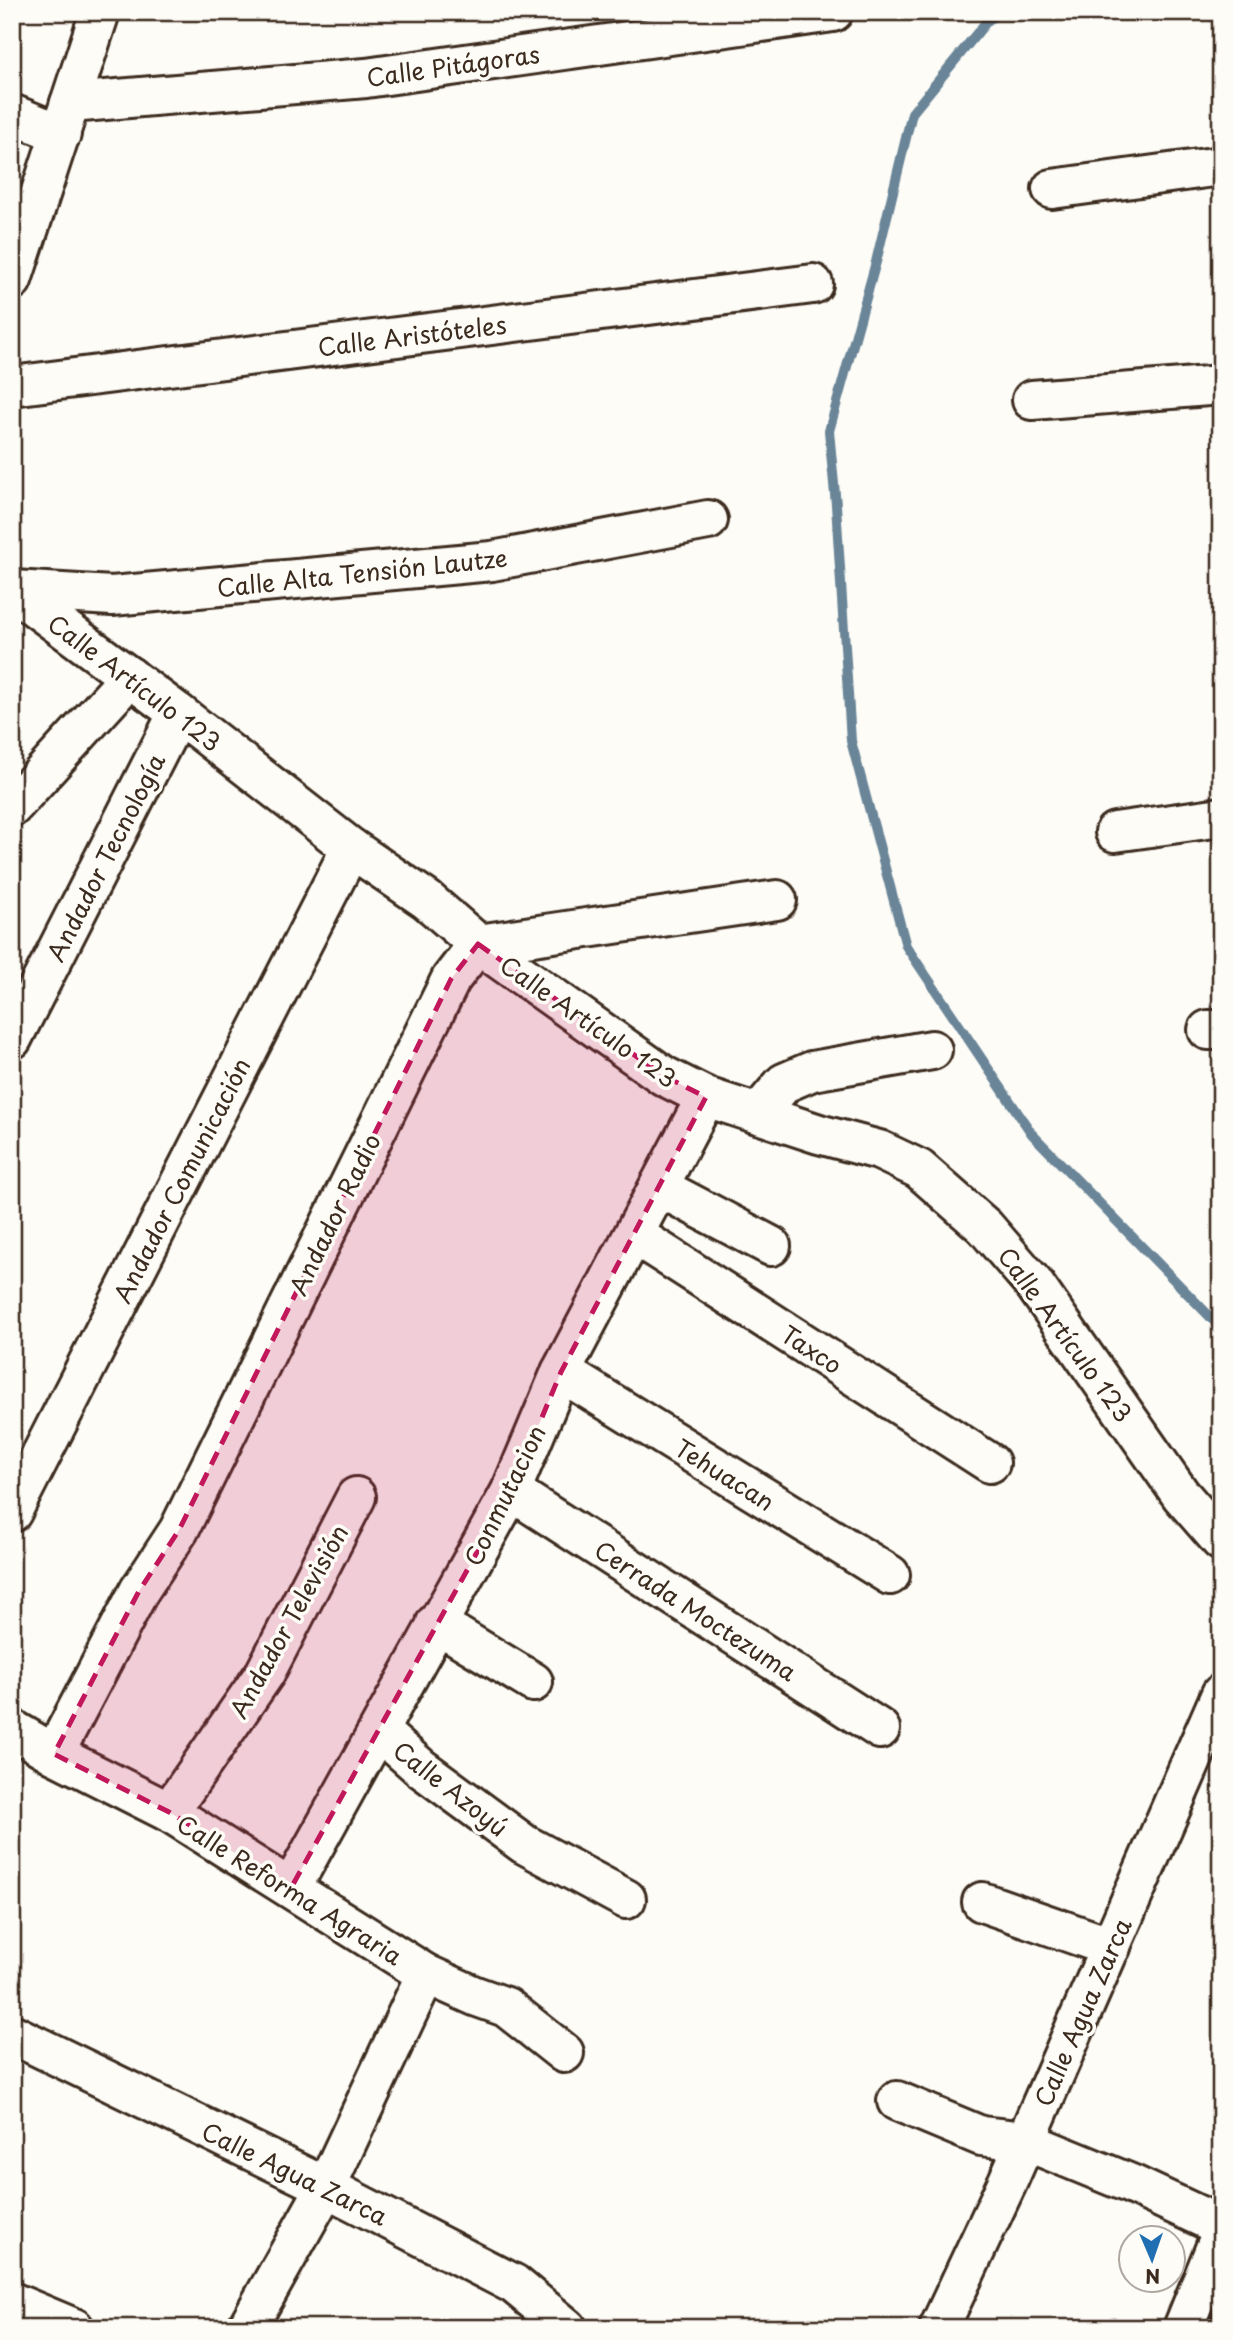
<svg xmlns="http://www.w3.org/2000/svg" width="1233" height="2340" font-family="'Playpen Sans',sans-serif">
	<defs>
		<pattern id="building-back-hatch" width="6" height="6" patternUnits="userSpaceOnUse" patternTransform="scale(1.75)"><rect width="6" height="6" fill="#dea6b8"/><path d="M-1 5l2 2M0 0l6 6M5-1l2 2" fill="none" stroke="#b58795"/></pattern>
	</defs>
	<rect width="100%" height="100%" fill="#fdfcf7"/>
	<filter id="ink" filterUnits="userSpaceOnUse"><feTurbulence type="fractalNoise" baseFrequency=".0143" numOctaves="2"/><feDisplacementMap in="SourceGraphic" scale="14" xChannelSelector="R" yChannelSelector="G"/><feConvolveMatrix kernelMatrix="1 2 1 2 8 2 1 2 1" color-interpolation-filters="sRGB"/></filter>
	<g filter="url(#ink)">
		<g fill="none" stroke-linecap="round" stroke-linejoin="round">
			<path stroke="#6a8597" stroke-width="10" d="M999,12L987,21L912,113L876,262L829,431L836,505L851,741L906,946L1032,1134L1221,1328"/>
		</g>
		<path fill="url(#building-back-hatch)" stroke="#3b2a1e" stroke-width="2" d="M1221,2292V2328H1208Z"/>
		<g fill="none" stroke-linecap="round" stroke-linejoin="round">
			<g stroke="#3b2a1e" stroke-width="44">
				<g id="minor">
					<path d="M70,103L366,78L833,12"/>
					<path d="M12,114L61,134"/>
					<path d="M1052,189L1221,166"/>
					<path d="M12,280L100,12"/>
					<path d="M12,386L813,284"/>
					<path d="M1032,400L1221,385"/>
					<path d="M12,590L178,713L351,848L427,900L478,944L664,1076L706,1097L819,1134L879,1150L919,1169L985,1227L1034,1284L1181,1495L1221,1541"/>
					<path d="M13,590L112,596L492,561L708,520"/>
					<path d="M12,807L130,677"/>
					<path d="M1115,832L1221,817"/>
					<path d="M1208,1030H1221"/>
					<path d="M12,1039L178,713"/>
					<path d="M758,1114L784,1083L812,1071L932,1050"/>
					<path d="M659,1187L771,1246"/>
					<path d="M635,1235L990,1463"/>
					<path d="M561,1372L890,1575"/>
					<path d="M511,1491L880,1729"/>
					<path d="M12,1512L351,848"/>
					<path d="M436,1623L533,1682"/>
					<path d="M12,1729L54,1754L169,1812L426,1974L475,1996L506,2007L564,2053"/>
					<path d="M379,1731L421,1768L524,1844L626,1899"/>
					<path d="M54,1754L139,1591L179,1530L451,979L478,944L777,900"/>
					<path d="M169,1812L265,1673L356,1497"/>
					<path d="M291,1888L511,1491L561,1372L706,1097"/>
					<path d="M982,1902L1111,1947"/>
					<path d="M12,2034L326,2187L514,2284L567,2328"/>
					<path d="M897,2101L981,2136L1026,2141L1131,2184L1221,2226"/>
					<path d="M12,2302L74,2328"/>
					<path d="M247,2328L326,2187L426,1974"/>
					<path d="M939,2328L1008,2181L1221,1694"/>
					<path d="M1183,2328L1221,2234"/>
				</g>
			</g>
			<use href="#minor" stroke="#fdfcf7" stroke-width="38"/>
		</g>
	</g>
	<path fill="#c2185b" fill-opacity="0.2" stroke="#c2185b" stroke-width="5" stroke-dasharray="14 9" stroke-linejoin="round" d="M478,944L664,1076L706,1097L561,1372L511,1491L291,1888L169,1812L54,1754L139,1591L179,1530L451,979Z"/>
	<g text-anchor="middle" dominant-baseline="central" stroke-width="7" stroke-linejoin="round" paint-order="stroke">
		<g font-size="24" fill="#3b2a1e" stroke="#fdfcf7">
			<text transform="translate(453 65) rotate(-8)">Calle Pitágoras</text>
			<text transform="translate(412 335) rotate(-7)">Calle Aristóteles</text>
			<text transform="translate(362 572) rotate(-6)">Calle Alta Tensión Lautze</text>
			<text transform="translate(135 682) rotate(37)">Calle Artículo 123</text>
			<text transform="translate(105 857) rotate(-63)">Andador Tecnología</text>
			<text transform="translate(589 1021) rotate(35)">Calle Artículo 123</text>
			<text transform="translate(181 1180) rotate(-63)">Andador Comunicación</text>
			<text transform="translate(334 1214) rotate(-64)">Andador Radio</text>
			<text transform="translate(1066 1334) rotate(54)">Calle Artículo 123</text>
			<text transform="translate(812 1349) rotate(33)">Taxco</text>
			<text transform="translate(725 1474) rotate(32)">Tehuacan</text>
			<text transform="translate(504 1495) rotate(-64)">Conmutacion</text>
			<text transform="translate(696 1610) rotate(33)">Cerrada Moctezuma</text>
			<text transform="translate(288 1621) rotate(-61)">Andador Televisión</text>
			<text transform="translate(451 1788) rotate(38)">Calle Azoyú</text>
			<text transform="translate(290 1889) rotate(32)">Calle Reforma Agraria</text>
			<text transform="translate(1082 2012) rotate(-66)">Calle Agua Zarca</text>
			<text transform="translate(295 2173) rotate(26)">Calle Agua Zarca</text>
		</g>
	</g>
	<rect width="1233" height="2340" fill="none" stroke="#fdfcf7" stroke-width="42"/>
	<rect x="21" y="21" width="1191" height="2298" fill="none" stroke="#3b2a1e" stroke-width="2.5" filter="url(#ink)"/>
	<g transform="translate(1152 2259) rotate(178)"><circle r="33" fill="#fdfcf7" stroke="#afa8a0" stroke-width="2"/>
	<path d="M0-5L12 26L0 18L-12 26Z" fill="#1f6fb2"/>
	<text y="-10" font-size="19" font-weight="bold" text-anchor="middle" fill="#3b2a1e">N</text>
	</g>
</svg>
